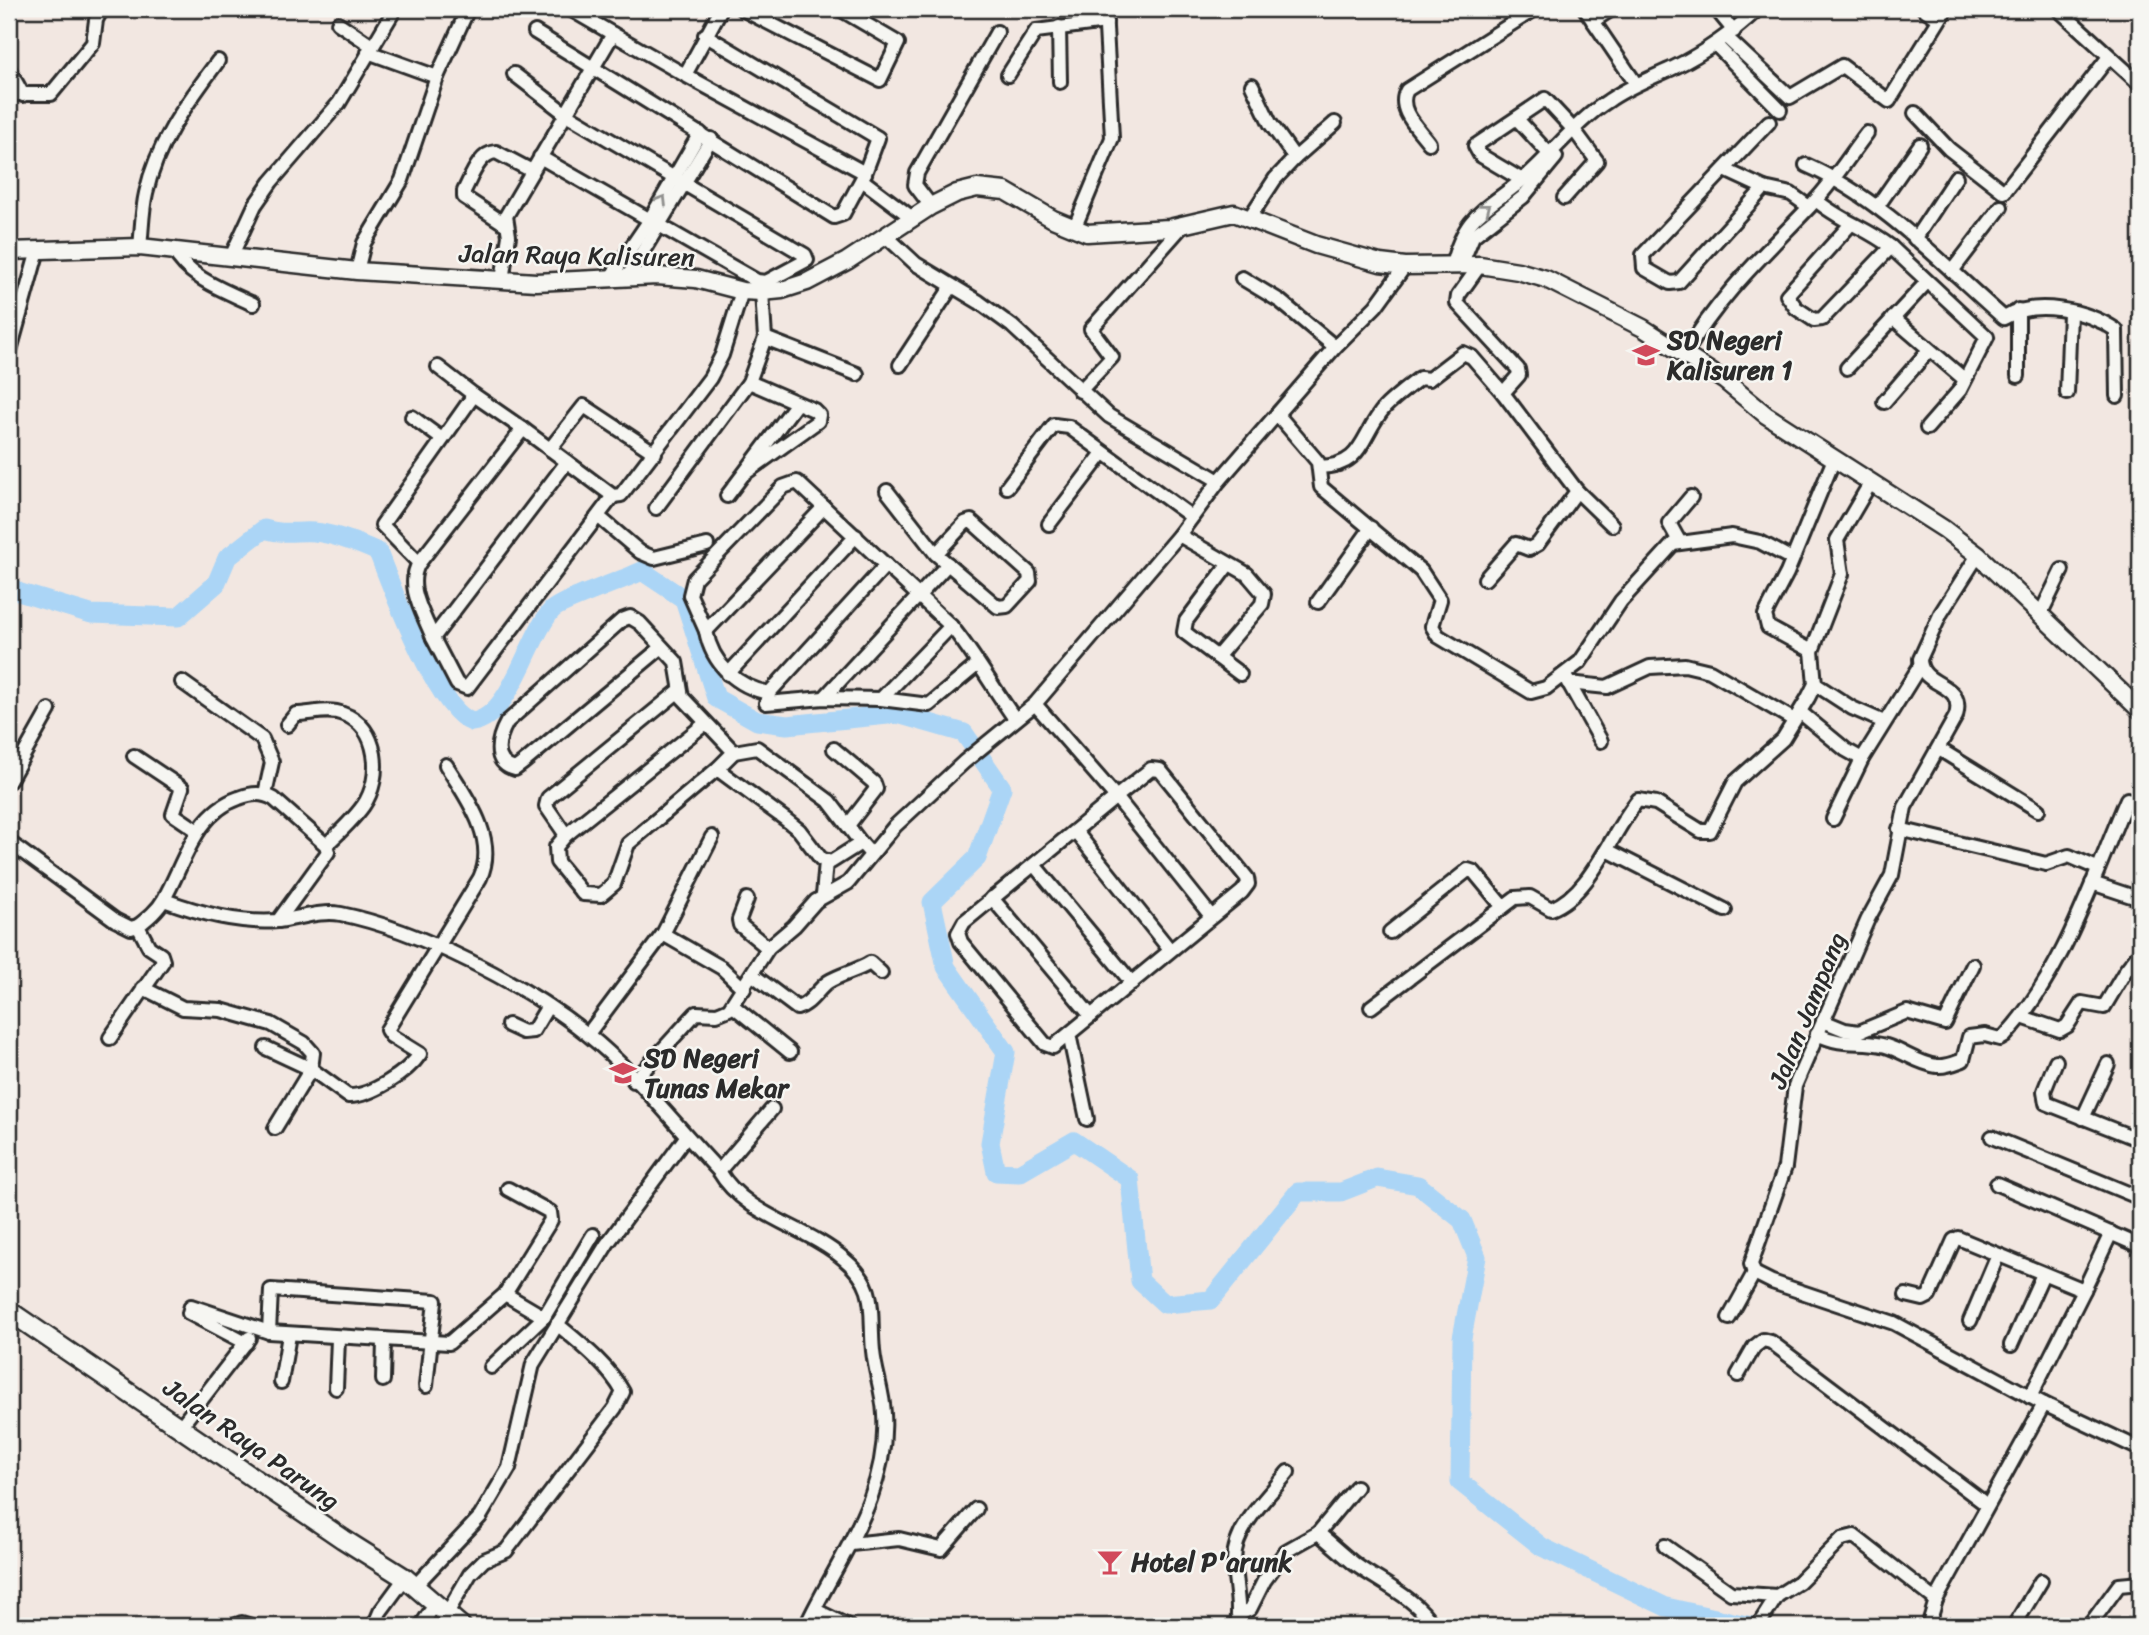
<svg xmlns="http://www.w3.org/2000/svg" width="2149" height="1635" font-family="Sriracha,sans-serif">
	<rect width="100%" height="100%" fill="#f2e7e1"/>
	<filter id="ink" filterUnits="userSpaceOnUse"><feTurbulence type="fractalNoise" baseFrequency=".0143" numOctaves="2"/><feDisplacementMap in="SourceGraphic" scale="14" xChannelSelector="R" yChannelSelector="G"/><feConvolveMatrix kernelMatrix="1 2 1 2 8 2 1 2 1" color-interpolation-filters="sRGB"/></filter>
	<g filter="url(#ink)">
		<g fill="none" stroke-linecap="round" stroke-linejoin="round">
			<path stroke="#abd5f6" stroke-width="19" d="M9,585L18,592L91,614L178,617L216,584L227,558L264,529C285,535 294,531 314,532C336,534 358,543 378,552C392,588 437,710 472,722C511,718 528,636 552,610C559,602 626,579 642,571L684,599L716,698L757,721L787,725L898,714L964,733L1002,788L977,858L932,902L946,967L1006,1052L990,1143L996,1172L1019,1173L1074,1141L1130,1179L1140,1281L1165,1304L1211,1300L1298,1192H1341L1377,1178L1418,1185L1462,1220L1477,1257L1462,1338L1460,1482L1542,1547L1666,1607L1751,1626"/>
			<g stroke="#2b2b2b" stroke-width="18">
				<g id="minor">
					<path d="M523,9L532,11L535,9"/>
					<path d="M570,9L613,34"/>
					<path d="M742,9L880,80L898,43L840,9"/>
					<path d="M1585,9L1636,84"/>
					<path d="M1716,9L1734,31"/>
					<path d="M1924,9L1939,19"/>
					<path d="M2058,9L2140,84"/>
					<path d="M1593,21L1612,9"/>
					<path d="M338,23L372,46"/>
					<path d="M1059,27L1060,82"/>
					<path d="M535,32L834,217L843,214L865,173L878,138L705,35"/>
					<path d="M1726,37L1790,97L1842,66L1889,101L1946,9"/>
					<path d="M1715,44L1780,110"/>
					<path d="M368,52L437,77"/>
					<path d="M9,70L23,95"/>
					<path d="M514,74L566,114L613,34L685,75L721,9"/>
					<path d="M685,75L865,173"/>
					<path d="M1008,75L1036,31L1106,22"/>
					<path d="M9,98L15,94H51L93,43L96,20L102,9"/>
					<path d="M1915,113L1949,149L2004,192L2108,58"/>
					<path d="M1517,119L1554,159"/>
					<path d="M1429,143C1418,128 1396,109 1407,90L1535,9"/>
					<path d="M1295,158L1335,123"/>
					<path d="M1806,165C1883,199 1942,264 2004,318C2034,299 2087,310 2116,330L2117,396"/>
					<path d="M1725,170L1764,188L1791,194L1809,207"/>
					<path d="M862,180L911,217"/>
					<path d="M1522,180L1480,155L1475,146L1545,99L1574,130L1597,161L1564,198"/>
					<path d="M1764,188L1679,282L1670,283L1644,268L1643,255L1769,122"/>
					<path d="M1816,200C1840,221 1867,228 1891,247L1987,337L1960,390L1927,428"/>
					<path d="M931,206L915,185L917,173L997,32"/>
					<path d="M1877,207L1920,145"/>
					<path d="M1250,217L1275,179L1295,158L1270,123L1252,85"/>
					<path d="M505,224L464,197V191C471,178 479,153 496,152L532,171"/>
					<path d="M1850,225L1787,295L1796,308L1814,320L1822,319L1891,247"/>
					<path d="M1074,229L1112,138L1105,9"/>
					<path d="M886,236L916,264L979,302L1012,326L1109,416L1219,481"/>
					<path d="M1915,239L1956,177"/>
					<path d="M140,247C142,229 142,210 146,193C157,142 188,102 218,61"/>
					<path d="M173,249C189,279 224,290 253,304"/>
					<path d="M231,257L255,205L271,182L339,103L395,9"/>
					<path d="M1452,265C1466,213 1482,213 1521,181C1551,156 1575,122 1608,101C1629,86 1652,78 1675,67C1706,52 1733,32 1758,9"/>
					<path d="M1461,265L1473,236L1523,197L1556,157"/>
					<path d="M1480,265L1458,296L1457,303L1518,369L1519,375L1503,393L1577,491L1538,544L1529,549L1516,544L1485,579"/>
					<path d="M357,271L364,243L402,180L437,77L468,9"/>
					<path d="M1952,271L2001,207"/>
					<path d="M628,276L711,139"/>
					<path d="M611,277L649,221L700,133"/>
					<path d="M1242,278L1280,301L1335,347"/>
					<path d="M502,280L509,236L506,216L566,114L805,255L807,260L766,282L757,281L540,157"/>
					<path d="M2018,310V376"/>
					<path d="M1893,318L1964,379"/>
					<path d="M765,338L857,374"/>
					<path d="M9,354L38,250"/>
					<path d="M1685,354C1721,293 1767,252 1814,202C1834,181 1850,155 1867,133"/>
					<path d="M900,365L952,286"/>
					<path d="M438,367L474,395L382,525L419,563L523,429L613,496L621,495L710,378L722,355L742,291"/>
					<path d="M1847,368L1927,282"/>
					<path d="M1080,391L1112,357L1091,329L1184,224"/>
					<path d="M2067,393L2070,313"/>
					<path d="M474,395L523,429"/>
					<path d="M1884,402L1929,350"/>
					<path d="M1277,414L1318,462L1321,487L1421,571L1440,600L1432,626L1438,636L1531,692L1546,688L1580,662L1621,601L1673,544L1732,536L1760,542L1792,559"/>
					<path d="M412,417L442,439"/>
					<path d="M550,449L584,406L655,453"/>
					<path d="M1319,467C1365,466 1360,435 1385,407C1395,397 1408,387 1420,378L1429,379L1463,353L1472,357L1503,393"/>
					<path d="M744,474L818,421L819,415L814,410L749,382"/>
					<path d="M1007,487L1054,425L1069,427L1192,517"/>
					<path d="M887,491L936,554L998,607L1007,606L1030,581L1029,573L971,521L965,523L936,554"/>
					<path d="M1577,491L1612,525"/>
					<path d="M727,496L797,403"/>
					<path d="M656,508L749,382L765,338L762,292"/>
					<path d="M599,517L640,552L654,558L707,545"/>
					<path d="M1049,524L1103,453"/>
					<path d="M1179,535L1247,574L1264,594L1262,604L1217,657"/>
					<path d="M1679,541L1669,523L1691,497"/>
					<path d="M1978,555L1941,613L1920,659C1920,689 1966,680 1956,716L1905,807L1892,875L1868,919L1795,1086L1785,1167L1751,1264L1754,1273L1772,1282L1894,1323L2044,1404L2140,1449"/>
					<path d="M419,563C405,587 424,614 433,638L567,462"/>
					<path d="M886,565L769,693L766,703L824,698L881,699L929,705L977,665"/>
					<path d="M1228,565L1186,621L1184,632L1240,674"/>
					<path d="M1318,602L1371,528"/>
					<path d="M2040,615L2062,570"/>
					<path d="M706,631L690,595L694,579L783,487L797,482L951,626C975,655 993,688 1015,719"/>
					<path d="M433,638L457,684L467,688L613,496"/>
					<path d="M662,647L523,763L515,769C491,763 498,738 507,722L622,620L630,617L640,623L676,662L682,697L734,752L717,769L785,819L799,830L821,859L831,862L861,843L871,854"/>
					<path d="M1812,651L1768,627L1765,615L1787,573L1834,459"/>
					<path d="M728,674L856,536"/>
					<path d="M1566,678L1601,741"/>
					<path d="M182,682L262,739L272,762L265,794"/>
					<path d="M1568,683L1607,687L1650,667L1685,665L1710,671L1794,720"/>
					<path d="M1815,684L1852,708L1884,722"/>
					<path d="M769,693C737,687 712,664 706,631L824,507"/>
					<path d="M824,698L948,564"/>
					<path d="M881,699L951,626"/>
					<path d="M1035,704L1116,797L964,922L958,933L961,942L1045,1044L1053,1047L1242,892L1248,884L1247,878L1160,770L1151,769L1116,797L1211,916"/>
					<path d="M1800,712L1846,750L1862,759"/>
					<path d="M706,723L566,835L556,847L557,862L583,894L601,895L614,884L628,844L717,769"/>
					<path d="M287,725L296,714C311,714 329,708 343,714C379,726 383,778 363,806C353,820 339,833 326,845"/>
					<path d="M834,749L874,783L876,789L849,824"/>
					<path d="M1939,749L2038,810"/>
					<path d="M734,752L757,748L829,801L861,843"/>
					<path d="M134,756L182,788L173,814L198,831"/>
					<path d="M9,781L49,710"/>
					<path d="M1833,819L1862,759L1920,666"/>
					<path d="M1899,829L2046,864L2069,856L2097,868"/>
					<path d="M1076,832L1170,950"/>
					<path d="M566,835L546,806L548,798L680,690"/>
					<path d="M9,842L115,920L131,928L138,926"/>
					<path d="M1607,850L1725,910"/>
					<path d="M1035,866L1132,983"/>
					<path d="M2092,883L2140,899"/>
					<path d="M823,896L826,861"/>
					<path d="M992,898L1091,1016"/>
					<path d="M747,899L739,920L740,925L768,948"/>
					<path d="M164,900C200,913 239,924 278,921C297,919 321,910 341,914C419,930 525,984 587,1034C636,1073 676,1126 719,1171C745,1216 806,1226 844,1259C879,1288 869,1310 873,1351C875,1372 883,1392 884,1414C889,1496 839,1556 806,1626"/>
					<path d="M1390,932L1468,870L1474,872L1503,907"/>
					<path d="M663,934L722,968L744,989"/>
					<path d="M753,975L797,1008C811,1004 817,990 828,982C841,974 857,971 870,963L881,973"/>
					<path d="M143,988L183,1008L221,1010L271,1024L304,1043L313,1053L311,1069L348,1096C370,1097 408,1072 420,1054L391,1036L387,1030L480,878C498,839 467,798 446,765"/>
					<path d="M732,1005L790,1052"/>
					<path d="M1371,1007L1515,898L1530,897L1551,909C1591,894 1612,831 1638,800L1656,803L1701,831H1710L1735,782L1783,739L1808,698L1815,684L1812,651L1842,574L1837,540L1871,482"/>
					<path d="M2022,1017L2060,1030L2067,1026L2082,1003L2104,1007L2126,970L2140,952"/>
					<path d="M1823,1021L1845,1030L1859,1032L1907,1012L1945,1023L1973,965"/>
					<path d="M508,1025L523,1032L533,1031L548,1006"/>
					<path d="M588,1034L663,934L712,837"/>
					<path d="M1069,1034L1087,1119"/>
					<path d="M1817,1034C1845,1048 1860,1039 1886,1046C1903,1051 1919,1064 1937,1066C1946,1067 1955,1063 1963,1060L1969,1037L1985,1035L2000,1039L2005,1036C2065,970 2092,880 2127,799"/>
					<path d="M110,1038L163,961L161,955L149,947L138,926C148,918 158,910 164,899C185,862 195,813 239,798C252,793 262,792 274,799L326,845L328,852L278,921"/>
					<path d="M266,1048L311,1069L275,1128"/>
					<path d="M2056,1061L2044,1091L2046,1103L2140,1140"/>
					<path d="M634,1081L696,1013L717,1014L729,1009L768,948L794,926L816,901L848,883L895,826L964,762L1035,704L1179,535L1219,481L1335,347L1376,306L1405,266"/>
					<path d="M2083,1118L2108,1064"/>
					<path d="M1992,1137L2140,1198"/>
					<path d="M719,1171L772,1109"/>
					<path d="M1997,1184L2140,1246"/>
					<path d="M505,1294L544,1317"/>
					<path d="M1906,1295L1923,1299L1929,1296L1954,1240L1958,1238L2084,1290L2111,1233"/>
					<path d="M1729,1318L1754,1273"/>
					<path d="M1970,1321L1998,1255"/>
					<path d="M269,1332L271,1290L435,1301L426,1386"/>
					<path d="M246,1343L189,1313L191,1306L269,1332L449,1343L505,1294L551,1220L550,1212L508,1189"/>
					<path d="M2011,1345L2043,1274"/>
					<path d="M491,1367L544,1317L593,1235"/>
					<path d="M1738,1375L1754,1347L1763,1340L1771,1342L1987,1505"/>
					<path d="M383,1380L384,1341"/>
					<path d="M281,1382L289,1335"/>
					<path d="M336,1388L338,1339"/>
					<path d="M2030,1397L2084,1290"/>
					<path d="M181,1426L249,1338"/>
					<path d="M1318,1533C1331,1543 1343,1555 1356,1565C1381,1583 1417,1598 1433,1626"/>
					<path d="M851,1544L899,1539L941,1549L976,1509"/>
					<path d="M1665,1546L1731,1593L1777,1596L1799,1582L1842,1539L1854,1536L1936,1600"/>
					<path d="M415,1586L480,1517L509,1468L533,1364L607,1244L686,1137"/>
					<path d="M815,1610L848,1626"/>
					<path d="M446,1615L470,1574L484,1560L506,1551L615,1408L623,1392C608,1365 581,1344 557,1324"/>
					<path d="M1239,1615L1250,1609L1264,1581L1286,1551L1318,1533L1356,1487"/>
					<path d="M234,1626L242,1623L252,1626"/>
					<path d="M374,1626L380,1612L405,1578"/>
					<path d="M421,1626L430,1612"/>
					<path d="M1237,1626C1241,1605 1234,1582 1234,1560C1234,1527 1269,1496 1288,1472"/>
					<path d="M1758,1626L1777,1596"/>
					<path d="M1933,1626L1930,1620L1936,1600L2044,1404"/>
					<path d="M2014,1626L2041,1581"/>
					<path d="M2089,1626L2119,1585L2140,1583"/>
				</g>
			</g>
			<g stroke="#2b2b2b" stroke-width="21">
				<path id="major" d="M9,251L140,247L357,271L536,282L657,276L696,279L742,291L762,292L782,290L807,282L847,261L931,206L957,193L977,188L1005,191L1053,219L1087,233L1169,228L1234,213L1316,245L1380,263L1405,266L1480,265L1518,271L1546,279L1643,328L1725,381L1766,415L1944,529L1978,555L2140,710"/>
			</g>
			<g stroke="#2b2b2b" stroke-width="23">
				<path id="highway" d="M9,1311L343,1539L405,1578L461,1626"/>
			</g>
			<use href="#minor" stroke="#f6f6f2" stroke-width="12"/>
			<use href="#major" stroke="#f6f6f2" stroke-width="16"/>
			<use href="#highway" stroke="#f6f6f2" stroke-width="18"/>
		</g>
		<defs><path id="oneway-chevron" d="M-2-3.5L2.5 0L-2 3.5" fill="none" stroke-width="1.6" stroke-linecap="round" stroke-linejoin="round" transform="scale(1.75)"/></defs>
		<g stroke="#90908e">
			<use href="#oneway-chevron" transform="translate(662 200) rotate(-59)"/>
			<use href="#oneway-chevron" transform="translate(1486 208) rotate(-38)"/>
		</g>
	</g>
	<defs>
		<g id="school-bare" transform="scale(2.1)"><path d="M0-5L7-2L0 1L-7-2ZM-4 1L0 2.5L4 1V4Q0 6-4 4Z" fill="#d1495b" stroke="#f6f6f2" stroke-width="2.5" paint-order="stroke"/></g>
		<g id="bar-bare" transform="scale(2.1)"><path d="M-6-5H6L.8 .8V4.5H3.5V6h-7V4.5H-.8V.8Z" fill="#d1495b" stroke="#f6f6f2" stroke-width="2.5" paint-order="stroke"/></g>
	</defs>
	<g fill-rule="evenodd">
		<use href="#school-bare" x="1646" y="355"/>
		<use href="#school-bare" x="623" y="1073"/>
		<use href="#bar-bare" x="1110" y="1562"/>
	</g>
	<g text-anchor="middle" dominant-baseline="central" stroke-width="5" stroke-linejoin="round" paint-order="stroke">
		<g font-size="26" fill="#2b2b2b" stroke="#f6f6f2">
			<text transform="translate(577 255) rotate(1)">Jalan Raya Kalisuren</text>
			<text transform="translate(1807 1010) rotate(-68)">Jalan Jampang</text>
			<text transform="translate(252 1444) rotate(35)">Jalan Raya Parung</text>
		</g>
		<g font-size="26" font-weight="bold" fill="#2b2b2b" stroke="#f6f6f2" text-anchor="start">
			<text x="1667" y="340">SD Negeri<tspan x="1667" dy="30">Kalisuren 1</tspan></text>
			<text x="644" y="1058">SD Negeri<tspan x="644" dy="30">Tunas Mekar</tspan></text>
			<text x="1131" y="1562">Hotel P'arunk</text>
		</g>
	</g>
	<rect width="2149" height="1635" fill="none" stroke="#f6f6f2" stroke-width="35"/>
	<rect x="18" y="18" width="2114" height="1600" fill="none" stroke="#2b2b2b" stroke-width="2.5" filter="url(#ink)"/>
</svg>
